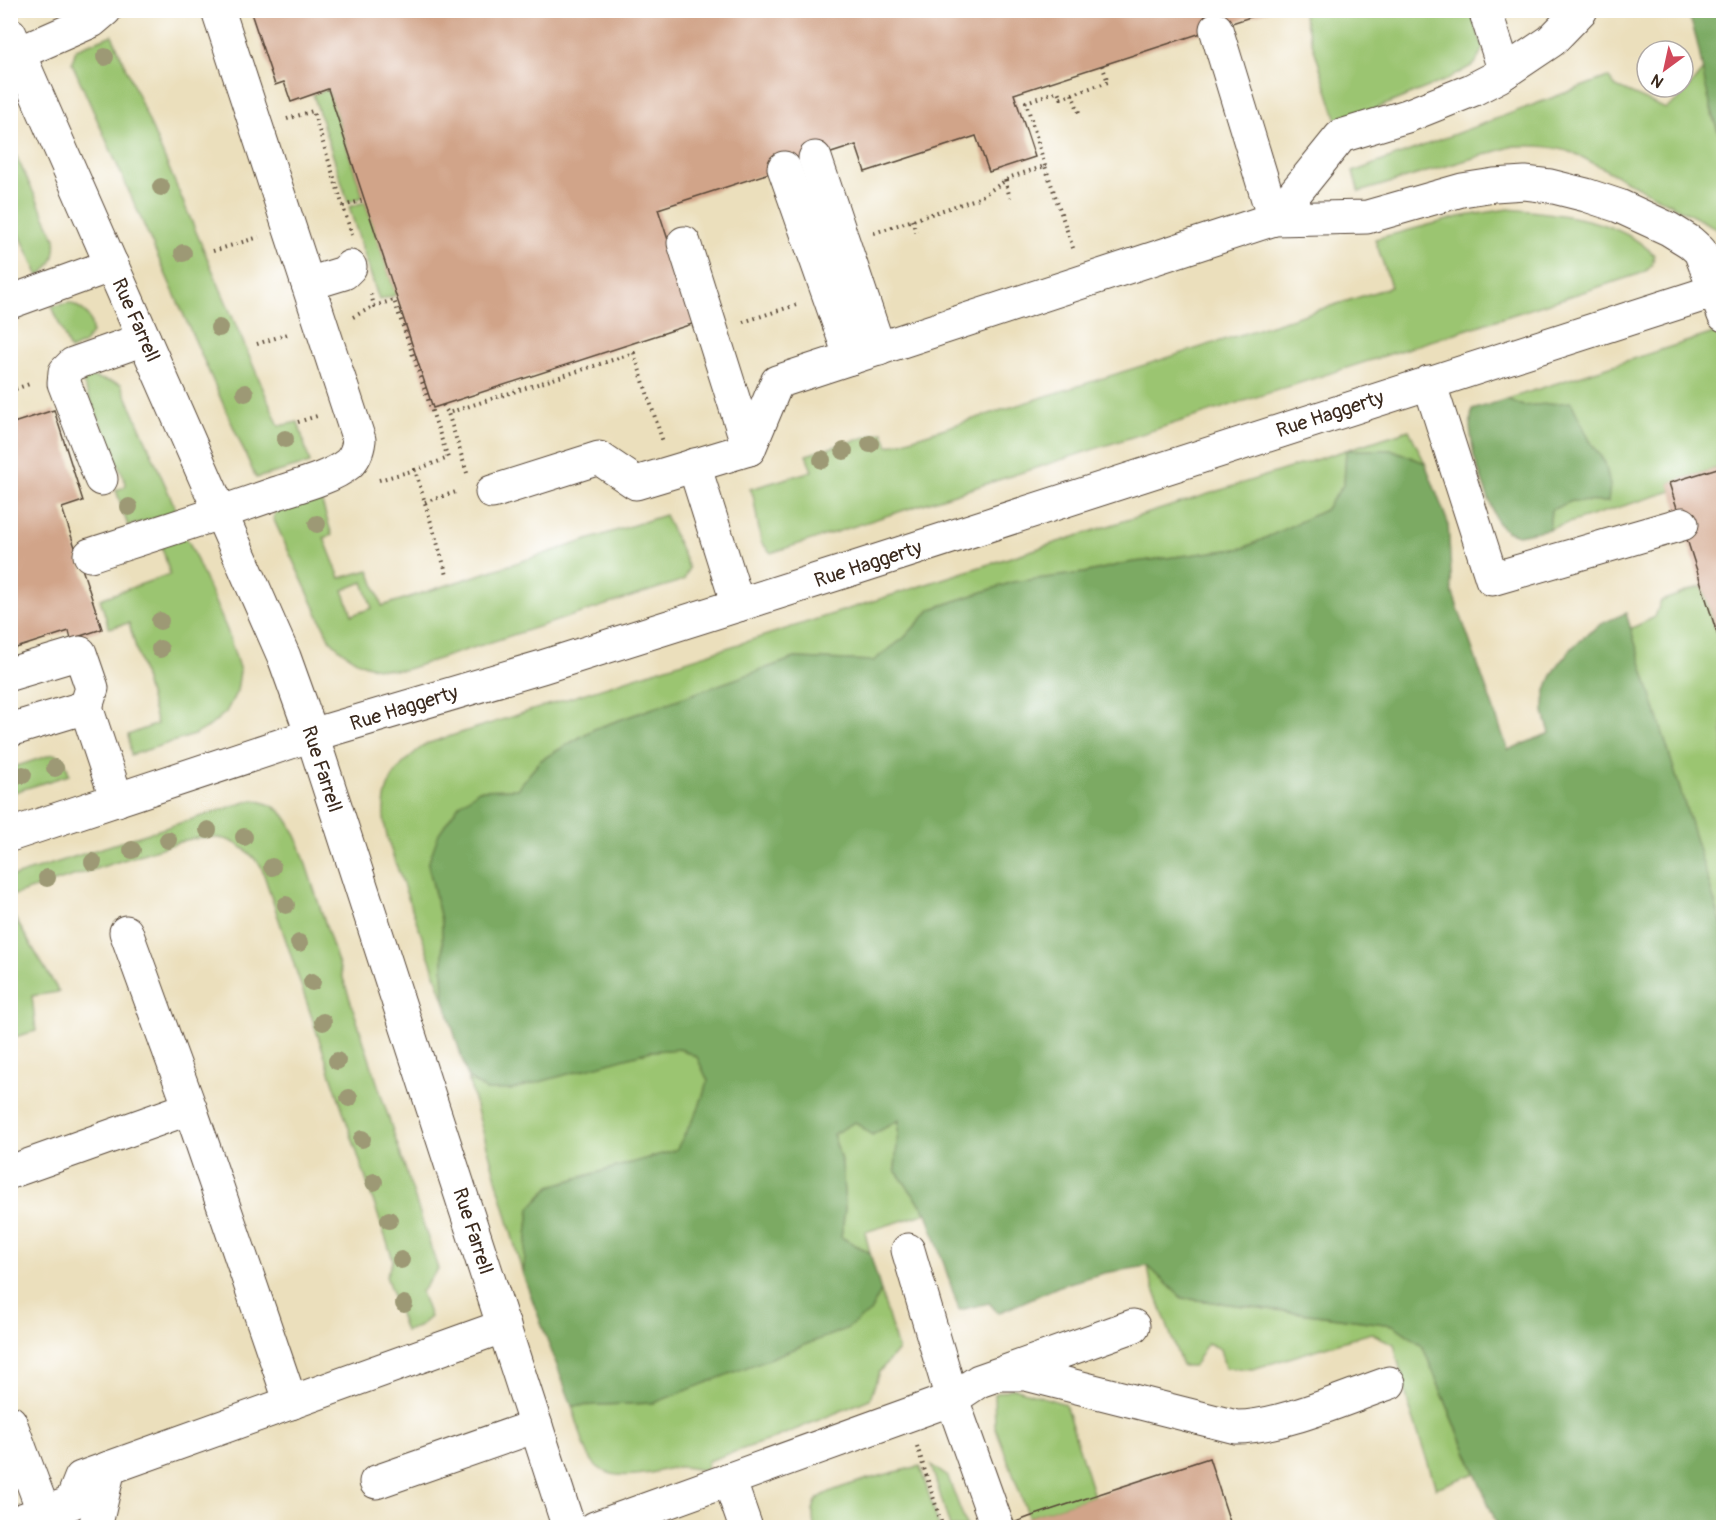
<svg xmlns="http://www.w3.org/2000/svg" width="1734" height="1538" font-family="Pangolin,sans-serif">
	<rect width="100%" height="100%" fill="#fff"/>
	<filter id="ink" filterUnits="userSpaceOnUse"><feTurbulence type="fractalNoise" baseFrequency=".0167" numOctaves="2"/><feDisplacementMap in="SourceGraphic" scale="12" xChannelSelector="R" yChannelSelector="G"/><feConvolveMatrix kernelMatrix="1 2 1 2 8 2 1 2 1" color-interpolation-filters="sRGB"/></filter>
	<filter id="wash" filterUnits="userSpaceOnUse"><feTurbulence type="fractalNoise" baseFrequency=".008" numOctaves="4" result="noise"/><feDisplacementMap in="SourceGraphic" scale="24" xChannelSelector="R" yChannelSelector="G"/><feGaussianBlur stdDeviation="1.35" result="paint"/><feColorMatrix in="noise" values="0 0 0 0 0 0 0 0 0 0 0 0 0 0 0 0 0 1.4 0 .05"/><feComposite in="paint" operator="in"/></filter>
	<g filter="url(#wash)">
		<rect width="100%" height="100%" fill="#ebdfbc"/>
		<g fill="#9bc571" stroke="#6b7848" stroke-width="1.5" fill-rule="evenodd">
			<path d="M1302,11H1471L1483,48L1475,64L1448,79L1338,124Z"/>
			<path d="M112,35L279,426L298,422L310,463L256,478L72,63L76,49Z"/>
			<path d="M1703,70L1713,118L1723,144V232L1576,154C1555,146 1536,145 1514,146L1359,192L1353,172L1608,77L1616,87L1666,109L1682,96Z"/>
			<path d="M328,89L363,197L348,202L313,94Z"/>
			<path d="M10,143L55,238C57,256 52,266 39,276L11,216Z"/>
			<path d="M365,202L396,295L379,300L349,207Z"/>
			<path d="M1508,209C1555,213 1620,218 1654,255C1653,267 1649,270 1639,274L771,553L761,542L753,495L750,489L812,471L806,455L883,432L888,446L1391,287L1375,239L1459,217Z"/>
			<path d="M70,303C86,310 92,316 92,333L83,344L70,350L52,306Z"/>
			<path d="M1717,332L1724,352L1723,466L1670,483L1672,491L1549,529L1551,510L1572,501L1608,502L1605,463L1590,441L1571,403L1523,406L1507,399Z"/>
			<path d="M91,377L121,384L177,512L128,526L116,490L125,487L126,483L81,378Z"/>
			<path d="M1409,430L1425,463L1393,450H1346L1344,484L1325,510L1244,548L1127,563L1084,573L1013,582L931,609L904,638L873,661L795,658L594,729L541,760L517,789L479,790L428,864L442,924L444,1000C431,962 418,925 404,887C396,862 382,834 384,807C385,778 404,760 426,744L1346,450Z"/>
			<path d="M318,490L332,535L324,538L340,578L369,570L382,606L665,515L689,568L684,580L404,670C370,670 354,664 330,640L273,518L280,505ZM363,582L372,608L352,615L343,590Z"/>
			<path d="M183,536L189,542L227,630L240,671L237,691L226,712L210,726L194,735L131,755L128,735L157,724L129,623L109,628L100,599L170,574L161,544Z"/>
			<path d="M1702,586L1723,653V929L1630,629L1655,617L1661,601Z"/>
			<path d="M53,754C64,756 67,765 69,775L11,793V768Z"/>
			<path d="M252,800C280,804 287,815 298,840L438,1269L421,1292L430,1317L418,1327L405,1331L386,1276L393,1260L261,866C239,839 221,833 186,840L11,896V877Z"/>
			<path d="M10,910L59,992L32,996L36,1031L11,1038Z"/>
			<path d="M682,1049L697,1057L708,1081L698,1110L677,1150L550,1186L530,1208L523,1275L468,1078L486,1090L651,1051Z"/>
			<path d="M899,1119L895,1170L927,1213L865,1232L870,1253L841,1237L845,1209L842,1164L833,1133L856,1121Z"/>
			<path d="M1148,1266L1182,1298L1393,1325L1422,1345L1475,1473L1436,1488L1409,1406L1394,1344L1371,1333L1253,1369L1225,1368L1220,1349L1207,1343L1194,1366H1182L1150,1278Z"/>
			<path d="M881,1291L898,1350L879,1372L870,1399L775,1438L708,1461L706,1470C696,1470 687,1466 678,1467C669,1468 660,1471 651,1473C586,1484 589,1457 572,1406L654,1403L870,1312Z"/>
			<path d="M1014,1388L1065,1404L1094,1496L1029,1517L995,1426L994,1394Z"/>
			<path d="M931,1465L948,1477L967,1527H950Z"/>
			<path d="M920,1466L939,1527H814C813,1518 811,1509 817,1500C827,1487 900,1471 920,1466Z"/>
		</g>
		<g fill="#7caa63" stroke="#5c6a40" stroke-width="1.5">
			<path d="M1687,11H1723V144C1716,125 1710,107 1706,87C1700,60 1698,36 1687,11Z"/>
			<path d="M1507,399L1523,406L1571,402L1590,441L1605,463L1610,485L1608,502L1572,501L1551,510L1549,529L1518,535L1506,531L1497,522L1474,457L1470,427L1472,410Z"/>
			<path d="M1346,450H1393L1425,463L1448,523L1452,591L1508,750L1550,733C1548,725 1543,715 1544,706C1544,673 1574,642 1600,625C1608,620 1617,617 1626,613L1723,929V1527H1498L1422,1345L1393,1325L1182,1298L1148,1266L1104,1273L1062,1285L998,1313L989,1303L959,1310L927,1213L895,1170L899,1120L872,1135L855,1122L833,1134L842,1164L845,1209L841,1237L870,1253L881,1291L870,1312L846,1329L654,1403L572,1406L523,1275L530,1208L551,1186L676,1150L698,1110L708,1081L697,1057L681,1049L651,1051L511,1090H486L468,1078L444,1000L442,924L428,864L439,833L459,805L479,790L517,789L541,760L594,729L795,658L873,661L904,638L931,609L1013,582L1084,573L1127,563L1244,548L1325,510L1344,484Z"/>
		</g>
		<g id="blocks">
			<g fill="#d1a489">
				<path d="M250,10H1268L1269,11L1014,94L1035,157L989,172L976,136L865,172L856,145L658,209L695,323L433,408L328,89L291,102L284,82L275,85Z"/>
				<path d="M54,410L83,501L62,508L102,629L71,639L69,631L10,650V424Z"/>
				<path d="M1724,466V652H1723L1669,483Z"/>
				<path d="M1209,1458L1232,1528H1000L1029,1517Z"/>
			</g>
		</g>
	</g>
	<g filter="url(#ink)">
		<use href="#blocks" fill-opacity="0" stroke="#554536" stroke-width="1.5"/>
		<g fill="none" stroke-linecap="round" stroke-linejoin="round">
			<g stroke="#554536" stroke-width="35">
				<g id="minor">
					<path d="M1485,10L1505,72"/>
					<path d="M1216,29L1274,219"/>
					<path d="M10,34L284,657L312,735L569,1528"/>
					<path d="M19,53L92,21L105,10"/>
					<path d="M815,158L879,349"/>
					<path d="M784,168L851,358"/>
					<path d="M1274,219L1341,136L1407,116L1472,90L1499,76L1551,41L1581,10"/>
					<path d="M684,243L749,449"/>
					<path d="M308,284L344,273L350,267"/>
					<path d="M10,302L112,265"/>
					<path d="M1429,382L1492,579L1682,524"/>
					<path d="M694,465L738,605"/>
					<path d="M101,479L64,383L65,372L73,364L144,339"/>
					<path d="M492,492L599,458L636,483L749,449L777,382L1274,219L1367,217L1462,190L1494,185L1525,183L1550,186L1586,195L1619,206L1669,229L1690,242L1700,251L1724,315"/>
					<path d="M90,555C152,535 215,515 277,493C298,486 331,478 348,464C356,457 358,449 359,440L218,10"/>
					<path d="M10,674L80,653L92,688L86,707"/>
					<path d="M10,730L86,707L117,800"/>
					<path d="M10,835L312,735L542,667L852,569L1724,288"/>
					<path d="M126,932L190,1108"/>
					<path d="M10,1172L190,1108L291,1403"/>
					<path d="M908,1250L952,1399L998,1528"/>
					<path d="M1005,1372L1133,1326"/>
					<path d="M10,1422L44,1513"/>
					<path d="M729,1479L746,1528"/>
					<path d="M376,1482L536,1426"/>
					<path d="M10,1524L71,1503L81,1478L504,1326"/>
					<path d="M95,1528L109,1468"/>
					<path d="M595,1528L952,1399L979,1381L999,1374H1026L1236,1427C1281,1427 1345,1398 1389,1383"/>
				</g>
			</g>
			<g stroke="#554536" stroke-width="4" stroke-dasharray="1.5 4.5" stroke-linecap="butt">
				<path d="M1072,94L1080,115"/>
				<path d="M287,119L313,111L352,235"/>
				<path d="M1045,166L1026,102L1058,91L1061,98L1108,82L1102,65"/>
				<path d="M1005,180L1010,198"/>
				<path d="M343,206L364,200"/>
				<path d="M912,220L916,232"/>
				<path d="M874,233L979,198L1011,177L1045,166L1074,251"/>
				<path d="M213,251L259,237"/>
				<path d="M371,294L374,306L394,300L448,458L415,470L447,575"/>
				<path d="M353,317L374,306"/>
				<path d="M743,322L799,304"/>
				<path d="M257,344L291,333"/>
				<path d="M10,391L32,383"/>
				<path d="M443,405L448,413"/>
				<path d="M298,422L317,416"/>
				<path d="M467,473L448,413L634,353L663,442"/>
				<path d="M379,480L415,470"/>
				<path d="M425,502L459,491"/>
				<path d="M917,1446L943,1528"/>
			</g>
			<use href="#minor" stroke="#fff" stroke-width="33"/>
		</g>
		<g fill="#9d9975">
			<circle cx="105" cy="57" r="9"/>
			<circle cx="161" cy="187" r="9"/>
			<circle cx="183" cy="253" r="9"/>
			<circle cx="219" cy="328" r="9"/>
			<circle cx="245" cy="393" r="9"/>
			<circle cx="285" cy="439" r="9"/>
			<circle cx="870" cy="444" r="9"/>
			<circle cx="844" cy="451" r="9"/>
			<circle cx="822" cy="460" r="9"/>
			<circle cx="129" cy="507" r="9"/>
			<circle cx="317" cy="524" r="9"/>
			<circle cx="160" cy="621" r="9"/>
			<circle cx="160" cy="649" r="9"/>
			<circle cx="55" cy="768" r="9"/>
			<circle cx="23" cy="775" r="9"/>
			<circle cx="208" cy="830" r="9"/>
			<circle cx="244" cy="837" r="9"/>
			<circle cx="168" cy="840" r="9"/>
			<circle cx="132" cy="850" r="9"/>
			<circle cx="93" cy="862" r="9"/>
			<circle cx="272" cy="867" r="9"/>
			<circle cx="47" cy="878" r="9"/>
			<circle cx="286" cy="905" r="9"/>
			<circle cx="299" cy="943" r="9"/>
			<circle cx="312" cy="982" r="9"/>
			<circle cx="323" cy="1022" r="9"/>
			<circle cx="337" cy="1061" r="9"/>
			<circle cx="349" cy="1098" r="9"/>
			<circle cx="362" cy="1139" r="9"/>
			<circle cx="374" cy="1182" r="9"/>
			<circle cx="389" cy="1220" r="9"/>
			<circle cx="401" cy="1260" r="9"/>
			<circle cx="404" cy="1304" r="9"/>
		</g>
	</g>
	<g text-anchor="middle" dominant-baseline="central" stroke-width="4.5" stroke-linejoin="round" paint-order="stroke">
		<g font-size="20" fill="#3b2a1e" stroke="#fff">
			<text transform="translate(136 320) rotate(66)">Rue Farrell</text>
			<text transform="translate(1330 414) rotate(-18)">Rue Haggerty</text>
			<text transform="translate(868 564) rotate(-18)">Rue Haggerty</text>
			<text transform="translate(404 708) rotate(-17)">Rue Haggerty</text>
			<text transform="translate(322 769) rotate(72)">Rue Farrell</text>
			<text transform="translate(473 1231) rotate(72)">Rue Farrell</text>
		</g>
	</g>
	<rect width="1734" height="1538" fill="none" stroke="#fff" stroke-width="36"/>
	<g transform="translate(1665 69) rotate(213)"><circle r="28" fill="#ffffff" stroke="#b1aaa5" stroke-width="1.5"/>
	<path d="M0-4.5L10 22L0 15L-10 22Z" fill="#d1495b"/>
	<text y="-9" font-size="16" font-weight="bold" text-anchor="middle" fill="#3b2a1e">N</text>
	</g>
</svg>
